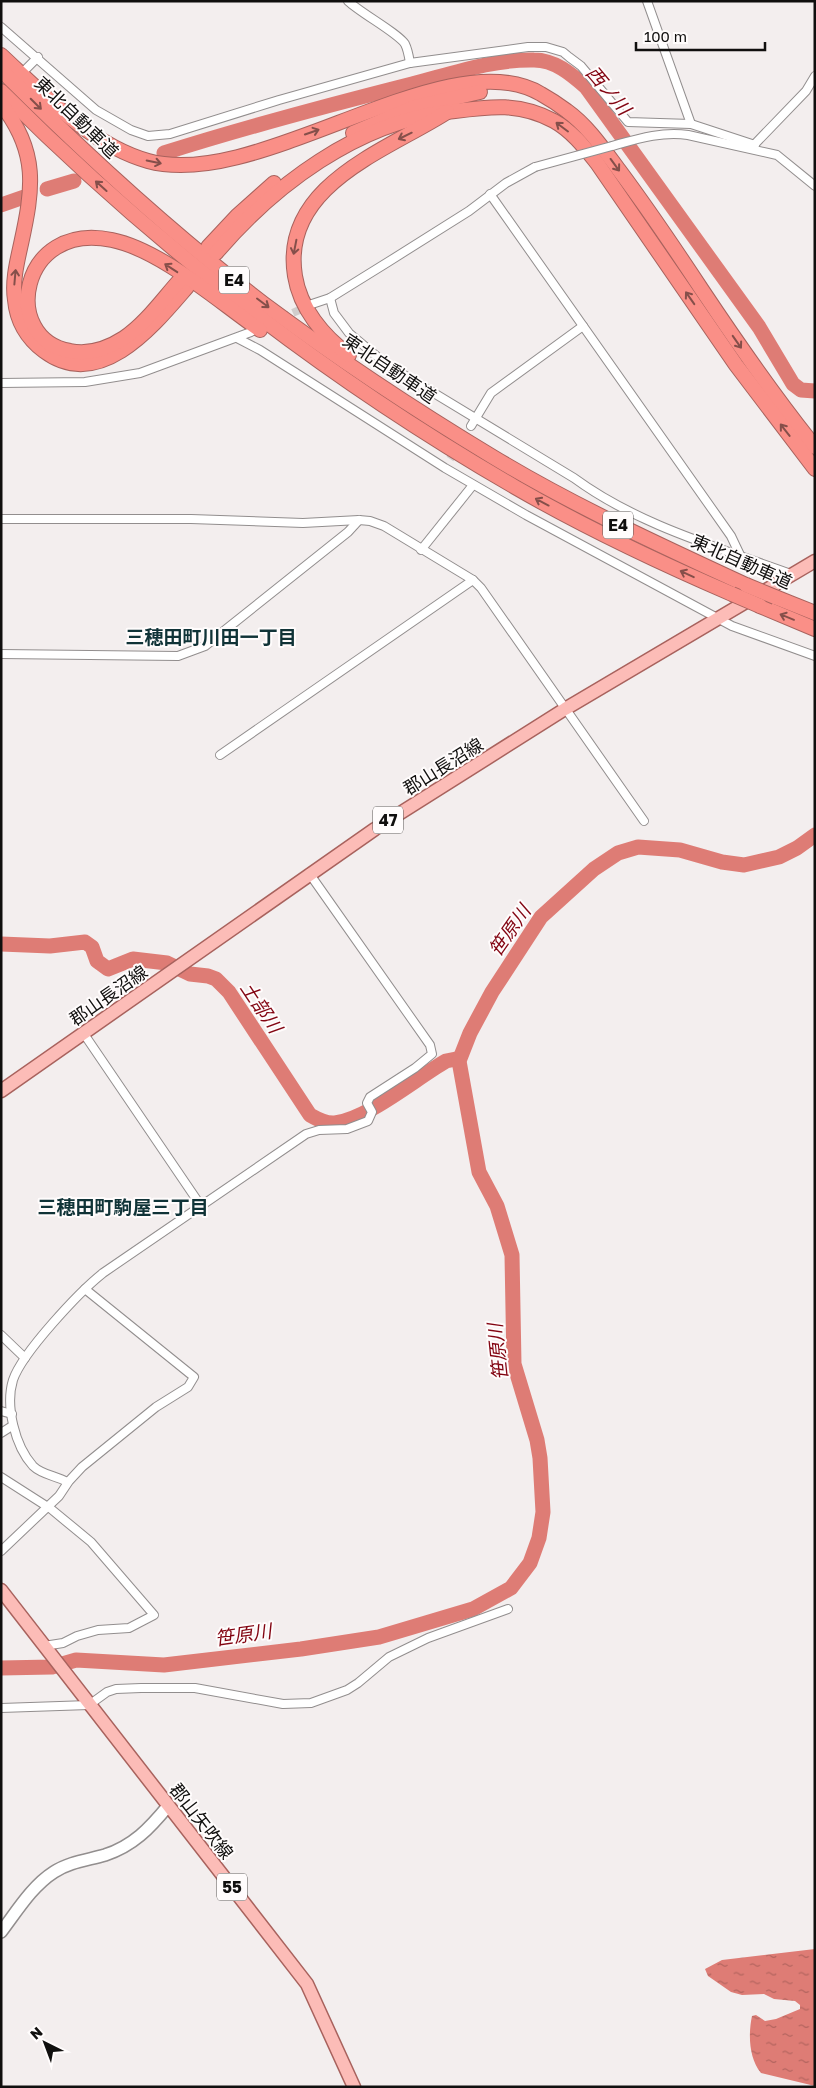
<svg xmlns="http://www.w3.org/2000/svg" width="816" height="2088" font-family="'Golos Text','Noto Sans JP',sans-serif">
	<defs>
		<pattern id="water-ripples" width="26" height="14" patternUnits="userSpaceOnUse" patternTransform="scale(1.25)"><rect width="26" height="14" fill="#de7c75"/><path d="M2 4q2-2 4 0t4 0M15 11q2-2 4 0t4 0" fill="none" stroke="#b3645e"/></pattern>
	</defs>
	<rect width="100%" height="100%" fill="#f3eeee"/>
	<path fill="url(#water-ripples)" d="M815,1949V2086L761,2073C749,2058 748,2035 752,2016L756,2015L765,2021L776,2019L800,2009V2005L795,2001L774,1999L764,1994L742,1995L731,1992L708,1976L705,1969L722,1960Z"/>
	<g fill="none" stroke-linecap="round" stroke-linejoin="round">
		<g stroke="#de7c75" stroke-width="15">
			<path d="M164,153C246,127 329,105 412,84C451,74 493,59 534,60C555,60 571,74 586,87L759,327L793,384L801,390L815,391"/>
			<path d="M47,189L74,181"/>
			<path d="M1,205L24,197"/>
			<path d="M1,944L50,946L85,942L92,947L97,961L108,969L133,959L167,963L190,974L208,976L216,979L229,992L310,1115C317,1119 326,1124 335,1123C369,1118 415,1079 446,1061L456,1059L459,1061"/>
			<path d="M1,1668L52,1667L76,1660L164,1665L301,1649L379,1637L473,1609L511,1588L530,1563L539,1538L543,1512L540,1458L537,1440L514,1364L512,1255L497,1206L479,1172L459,1061L470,1033L492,992L541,917L594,869L618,853L638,847L680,850L722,862L744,865L779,857L797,848L815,835"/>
		</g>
		<g stroke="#d1cdcc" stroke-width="8" stroke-dasharray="8 4" stroke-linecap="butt">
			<path d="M282,318L308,306"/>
			<path d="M450,459L471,426"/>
		</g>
		<g stroke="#928e8e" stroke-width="10">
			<g id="street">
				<path d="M348,1C362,14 398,33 405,44C408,50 409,57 410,63"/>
				<path d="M647,1L691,124"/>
				<path d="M1,27L96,110L131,130L148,136L170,134L279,100L410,63L528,47H546L563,52L569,57L581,66L628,122L691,124L755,145"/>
				<path d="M24,71L38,57"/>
				<path d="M612,146C637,139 662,131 688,135L777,155L815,186"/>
				<path d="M752,147L806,91L815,76"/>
				<path d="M490,194L731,536L740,555"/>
				<path d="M330,298L334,313L349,333L386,364L574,478C638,525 717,547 791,574"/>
				<path d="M312,304L330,298L388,262L469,211L506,183L535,167"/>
				<path d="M237,338L260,350L445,468L526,515L732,626L815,656"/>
				<path d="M1,383L85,382L140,373L251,332"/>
				<path d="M471,426L491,393L583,326"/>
				<path d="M1,519H191L303,523L359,520L370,521L384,526L473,580L481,588L644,821"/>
				<path d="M421,550L473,485"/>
				<path d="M1,654L178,656L205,646L348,532L359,520"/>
				<path d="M220,755L473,580"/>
				<path d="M84,1034L201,1206"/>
				<path d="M1,1335L25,1358"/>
				<path d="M1,1411L12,1414"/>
				<path d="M1,1433L12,1426"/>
				<path d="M1,1477L51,1509L91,1542L154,1615L129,1628L98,1630L77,1636L63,1643L44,1646"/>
				<path d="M67,1482C57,1476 42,1475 33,1466C15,1446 5,1406 13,1380C22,1353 79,1292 103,1273L306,1134L319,1130L347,1129L368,1121L372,1112L367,1103L370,1097L415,1068L432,1054L430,1045L309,873"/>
				<path d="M1,1551L59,1496L69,1481L82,1467L156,1407L188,1387L194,1377L85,1289"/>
				<path d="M1,1708L89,1705L107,1692L116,1689L141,1688H195L283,1704L311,1703L347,1690L358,1683L389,1657L428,1638L508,1609"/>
			</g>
		</g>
		<g stroke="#928e8e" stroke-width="14">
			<path id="secondary" d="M1,1932C17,1911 32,1886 54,1872C69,1862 88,1860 105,1855C133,1846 150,1828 168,1806"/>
		</g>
		<g stroke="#a8625d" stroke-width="15">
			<g id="primary">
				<path d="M1,1091L375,829L565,709L815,561"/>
				<path d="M1,1590L307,1984L354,2087"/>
			</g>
		</g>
		<g stroke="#a8625d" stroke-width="16">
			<g id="highway">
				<path d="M1,55C44,95 91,145 148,161C259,192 447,38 541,94C550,99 559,105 567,111C588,126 604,150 619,170C648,209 675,249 702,290C738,344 774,396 815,447"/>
				<path d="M1,70C84,153 171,233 264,304C338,359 415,410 493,457C574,506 660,545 746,585"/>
				<path d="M1,91C155,245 326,378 515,487C584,527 658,562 732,594"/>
				<path d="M1,104C39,152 33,189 21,244C17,262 12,282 15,300C17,322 27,338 44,351C100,393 155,324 187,287"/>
				<path d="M353,133L415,107L480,92"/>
				<path d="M208,247L237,216L274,183"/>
				<path d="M216,253C274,185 357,123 447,112C486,107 518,101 554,121C572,131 585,148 597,163L736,365L815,469"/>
				<path d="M179,281C162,300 145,324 124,338C107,349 90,355 70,351C0,339 19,220 112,240C161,250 218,301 260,330"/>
				<path d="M349,355C323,336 300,308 295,276C280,185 388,150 447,112"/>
				<path d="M775,597L815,613"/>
				<path d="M760,606L815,629"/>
			</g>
		</g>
		<use href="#street" stroke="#fff" stroke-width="8"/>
		<use href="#secondary" stroke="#fff" stroke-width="11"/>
		<use href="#primary" stroke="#fcbcb7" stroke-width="12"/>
		<use href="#highway" stroke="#fa8f87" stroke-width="14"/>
		<g stroke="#928e8e" stroke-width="10" stroke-linecap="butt">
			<path id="street-bridge" d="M535,167L612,146"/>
		</g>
		<g stroke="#a8625d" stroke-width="16" stroke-linecap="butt">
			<g id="highway-bridge">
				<path d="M746,585L775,597"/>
				<path d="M732,594L760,606"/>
			</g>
		</g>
		<use href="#street-bridge" stroke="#fff" stroke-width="8"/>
		<use href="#highway-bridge" stroke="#fa8f87" stroke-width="14"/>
	</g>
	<defs><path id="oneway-shaft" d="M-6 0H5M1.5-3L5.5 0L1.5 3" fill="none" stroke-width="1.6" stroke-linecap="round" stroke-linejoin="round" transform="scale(1.25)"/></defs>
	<g stroke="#854f4a">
		<use href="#oneway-shaft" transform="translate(36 104) rotate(45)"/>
		<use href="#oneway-shaft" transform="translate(562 127) rotate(-143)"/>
		<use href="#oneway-shaft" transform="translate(312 132) rotate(-19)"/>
		<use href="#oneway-shaft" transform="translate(405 136) rotate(154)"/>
		<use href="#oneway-shaft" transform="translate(154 162) rotate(12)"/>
		<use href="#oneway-shaft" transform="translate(615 165) rotate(54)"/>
		<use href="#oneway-shaft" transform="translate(101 186) rotate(-138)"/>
		<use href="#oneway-shaft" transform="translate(295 247) rotate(101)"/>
		<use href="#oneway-shaft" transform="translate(171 268) rotate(-147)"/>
		<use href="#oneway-shaft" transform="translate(15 277) rotate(-85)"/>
		<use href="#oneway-shaft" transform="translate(690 298) rotate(-125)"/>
		<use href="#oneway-shaft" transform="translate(263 303) rotate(37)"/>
		<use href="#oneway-shaft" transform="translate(737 342) rotate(55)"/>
		<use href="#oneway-shaft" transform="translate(785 430) rotate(-128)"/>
		<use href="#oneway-shaft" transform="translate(542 502) rotate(-152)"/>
		<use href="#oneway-shaft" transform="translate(687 574) rotate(-155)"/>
		<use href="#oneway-shaft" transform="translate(787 617) rotate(-158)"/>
	</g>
	<g text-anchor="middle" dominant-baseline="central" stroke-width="4" stroke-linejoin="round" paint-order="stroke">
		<g fill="#fffcfc" stroke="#585655" stroke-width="1">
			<rect x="219" y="266.5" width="30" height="27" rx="4"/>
			<rect x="603" y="511.5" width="30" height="27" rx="4"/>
			<rect x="373" y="806.5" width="30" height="27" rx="4"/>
			<rect x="217" y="1873.5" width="30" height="27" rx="4"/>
		</g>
		<g font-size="16" font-weight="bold" fill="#100f0e">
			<text x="234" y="280">E4</text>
			<text x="618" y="525">E4</text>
			<text x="388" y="820">47</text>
			<text x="232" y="1887">55</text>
		</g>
		<g font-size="18" fill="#100f0e" stroke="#fffcfc">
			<text transform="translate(77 117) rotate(44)">東北自動車道</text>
			<text transform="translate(390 368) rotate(34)">東北自動車道</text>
			<text transform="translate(742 561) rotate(24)">東北自動車道</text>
			<text transform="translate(443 766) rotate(-32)">郡山長沼線</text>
			<text transform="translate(108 995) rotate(-35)">郡山長沼線</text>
			<text transform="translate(202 1821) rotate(52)">郡山矢吹線</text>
		</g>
		<g font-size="19" font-style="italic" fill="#820411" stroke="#fffcfc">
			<text transform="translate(609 90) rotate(50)">西ノ川</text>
			<text transform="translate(509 930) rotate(-55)">笹原川</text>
			<text transform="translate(262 1007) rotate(56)">土部川</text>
			<text transform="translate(497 1352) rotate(-96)">笹原川</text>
			<text transform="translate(243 1634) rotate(-8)">笹原川</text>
		</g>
		<g font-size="19" font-weight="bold" fill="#103337" stroke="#fffcfc">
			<text x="211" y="636">三穂田町川田一丁目</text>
			<text x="123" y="1206">三穂田町駒屋三丁目</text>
		</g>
	</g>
	<rect width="816" height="2088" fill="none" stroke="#100f0e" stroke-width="5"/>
	<g transform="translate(45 2043) rotate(318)" stroke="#fffcfc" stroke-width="4" paint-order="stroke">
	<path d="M0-4L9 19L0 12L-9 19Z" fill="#100f0e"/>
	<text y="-8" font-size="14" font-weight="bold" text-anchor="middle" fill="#100f0e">N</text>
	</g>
	<path d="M636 42v8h129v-8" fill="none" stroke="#100f0e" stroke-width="2.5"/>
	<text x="644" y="42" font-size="15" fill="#100f0e" stroke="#fffcfc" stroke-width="4" paint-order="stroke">100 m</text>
</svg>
